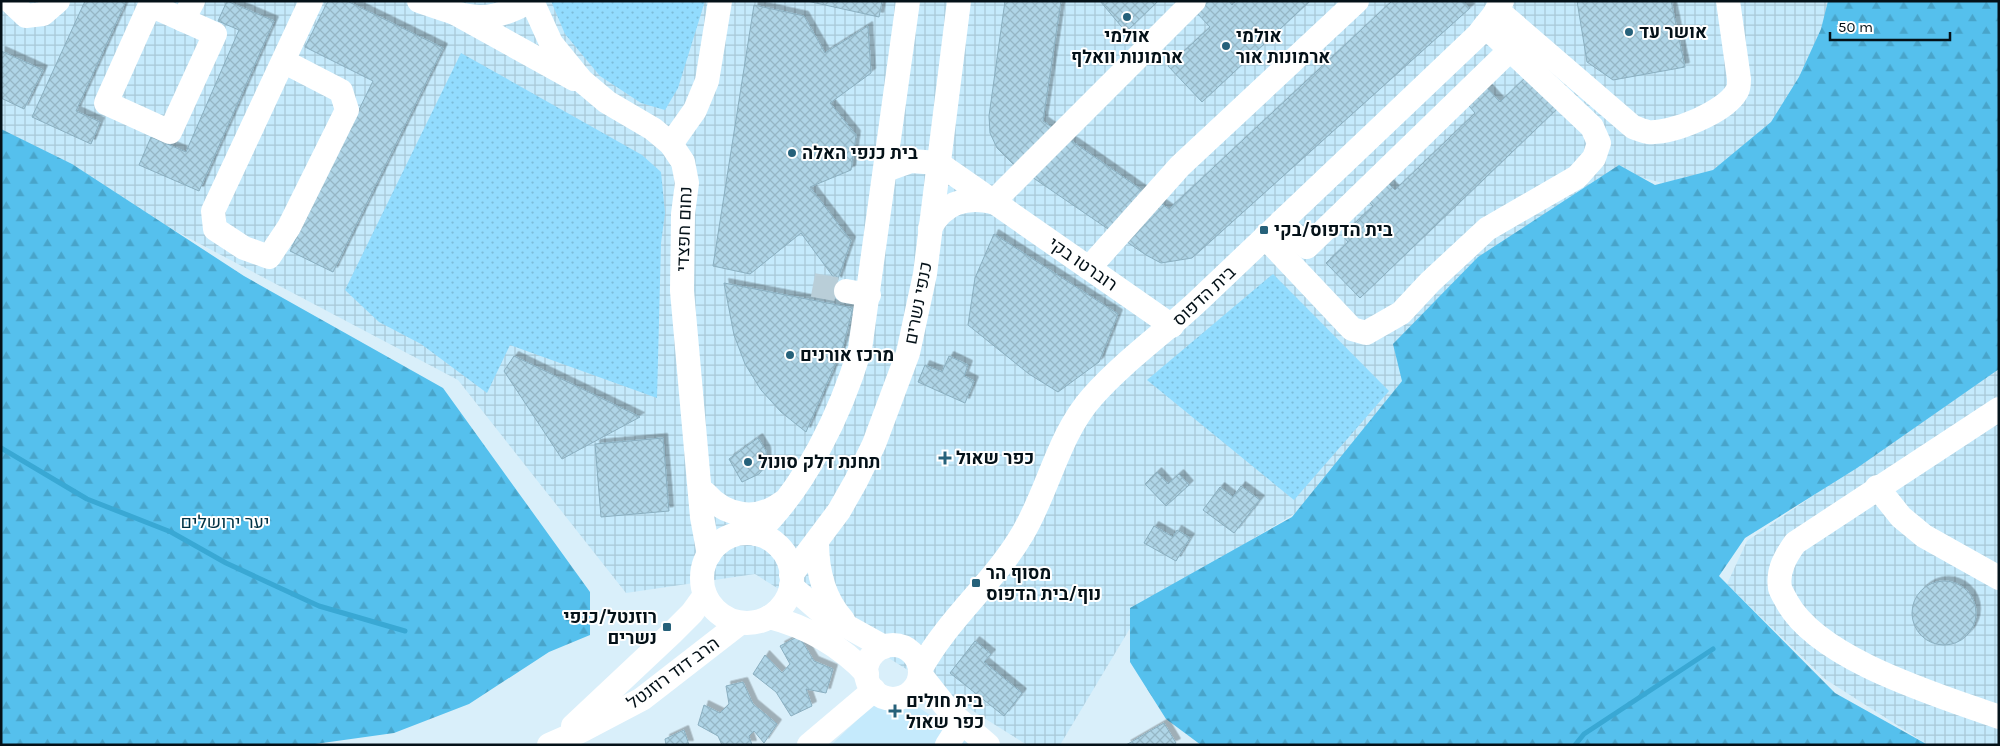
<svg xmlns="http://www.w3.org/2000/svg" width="2000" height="746" font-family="Karla,Heebo,sans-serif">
	<defs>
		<pattern id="industrial-grid" width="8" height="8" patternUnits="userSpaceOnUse" patternTransform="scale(1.25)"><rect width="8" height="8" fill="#c5eafc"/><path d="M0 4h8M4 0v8" fill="none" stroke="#a8c8d7"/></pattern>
		<pattern id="grass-dots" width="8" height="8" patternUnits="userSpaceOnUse" patternTransform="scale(1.25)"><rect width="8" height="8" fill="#92dcfe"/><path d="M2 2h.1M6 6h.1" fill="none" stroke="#7cbcd9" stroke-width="1.8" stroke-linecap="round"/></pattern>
		<pattern id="forest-firs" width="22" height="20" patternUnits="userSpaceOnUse" patternTransform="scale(1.25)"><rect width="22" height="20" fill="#55c0ed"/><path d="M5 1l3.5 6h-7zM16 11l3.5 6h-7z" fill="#48a4ca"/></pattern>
		<pattern id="building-cross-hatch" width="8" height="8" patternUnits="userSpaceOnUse" patternTransform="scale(1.25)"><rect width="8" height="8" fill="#afd5e7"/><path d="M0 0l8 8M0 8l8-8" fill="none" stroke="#95b6c5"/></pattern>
		<filter id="shadow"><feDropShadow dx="4.5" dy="-4.5" stdDeviation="0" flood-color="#0004"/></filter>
	</defs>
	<rect width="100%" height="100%" fill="#d9effa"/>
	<path fill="#c5eafc" d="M891,688L973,745H831Z"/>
	<g fill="url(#industrial-grid)">
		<path d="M1,1H1834L1820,49L1775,123L1699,192L1623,173L1407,375L1299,511L1144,605L1060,745H1027L755,574L626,593L458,380L1,139Z"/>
		<path d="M1999,368V745H1928L1825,679L1727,584L1747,541Z"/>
	</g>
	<g fill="url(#grass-dots)">
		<path d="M551,1H705L678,88L665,110L641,103L600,76L565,34Z"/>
		<path d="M461,53L642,155L661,172L665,213L661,243L657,398L510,345L487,393L421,344L379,322L345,290Z"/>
		<path d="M1273,274L1389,391L1294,500L1147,380Z"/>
	</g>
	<g fill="url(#forest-firs)">
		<path d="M1828,1H1999V369L1857,468L1745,538L1719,576L1835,693L1928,745H1201L1166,719L1130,662V608L1292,517L1402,381L1393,344L1478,257L1619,165L1655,185L1713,170L1771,122L1799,77L1821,29Z"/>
		<path d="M1,129L72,164L244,276L443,388L590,592V635L549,652L469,704L394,733L308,745H1Z"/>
	</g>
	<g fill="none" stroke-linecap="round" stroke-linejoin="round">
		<g stroke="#39a8d4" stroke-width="5">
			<path d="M1,448L87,499L171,532L226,563L319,606L405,631"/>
			<path d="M1575,745L1584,734L1713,649"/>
		</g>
	</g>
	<g fill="url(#building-cross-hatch)" stroke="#8aafc0" filter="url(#shadow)">
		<path d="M85,1H126L76,111L100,122L91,144L32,117Z"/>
		<path d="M227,1L274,21L199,191L139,165L151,137L186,152L239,30L218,21Z"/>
		<path d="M328,1H347L443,48L333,272L290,251L373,81L305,47Z"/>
		<path d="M807,1H882L879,17Z"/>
		<path d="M1005,1H1061L1043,121L1169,209L1392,1H1462L1470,8L1192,258L1161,263L1146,255L1013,164L997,148L990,133L989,116Z"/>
		<path d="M1100,1H1158L1126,32Z"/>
		<path d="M1206,1H1229L1232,5L1236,1H1310L1202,102L1168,66L1210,27L1195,11Z"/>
		<path d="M1577,1H1671L1685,67L1613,80L1587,62Z"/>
		<path d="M754,5L804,16L825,53L868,26L871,73L830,103L856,135L851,170L810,187L851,241L837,282L801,233L750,274L713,266Z"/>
		<path d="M1,51L43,70L24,109L1,98Z"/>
		<path d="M1528,75L1559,107L1360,298L1326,263L1348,242L1342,235L1373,206L1364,197L1383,178L1395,190L1475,113L1469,106L1487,88L1500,102Z"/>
		<path d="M994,234L1118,314L1099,362L1058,392L1029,374L968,325L975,278Z"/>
		<path d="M724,283L853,308L843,346L806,432L781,412L761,390L745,364L734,335Z"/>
		<path d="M514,356L640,417L562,459L504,371Z"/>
		<path d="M949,356L968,365L964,376L974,381L965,403L918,382L925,365L942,372Z"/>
		<path d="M663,438L669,511L601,517L595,444Z"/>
		<path d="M758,438L766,451L767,464L759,474L742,482L729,459Z"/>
		<path d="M1157,472L1168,484L1179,474L1189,485L1166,506L1145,484Z"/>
		<path d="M1241,486L1260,500L1234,533L1203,510L1220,487L1233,497Z"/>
		<path d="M1154,526L1173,537L1177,530L1190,538L1176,561L1144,543Z"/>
		<circle cx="1944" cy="613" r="32"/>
		<path d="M799,636L814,661L833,669L826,693L806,689L812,706L791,716L776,692L753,674L765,655L782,673L790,664L780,646Z"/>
		<path d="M975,641L991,654L984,662L1022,693L1004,716L950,673Z"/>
		<path d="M743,682L753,704L777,724L764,743L754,731L749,736L752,745H722L718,736L698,725L704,705L720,713L729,704L726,686Z"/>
		<path d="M1164,723L1176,743L1172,745H1126Z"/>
		<path d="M684,730L689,745H666L665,739Z"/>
	</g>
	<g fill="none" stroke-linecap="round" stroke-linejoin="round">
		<path stroke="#b9ced8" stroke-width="24" stroke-dasharray="24 12" stroke-linecap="butt" d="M813,285L846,291"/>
		<g stroke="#fff" stroke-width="24">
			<path d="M10,1L26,16L43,14L58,1"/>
			<path d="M419,1C466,17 485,27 530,1"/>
			<path d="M532,1L551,43L582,81L607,102L653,129L671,144L683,162L687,183L683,214L682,291L702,517L709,555"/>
			<path d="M150,5L215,34L170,132L106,103Z"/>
			<path d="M1497,10L1633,127C1638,129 1643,131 1648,132C1672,134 1726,112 1737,91C1739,88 1739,83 1739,79L1728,1"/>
			<path d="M453,12L574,79"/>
			<path d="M183,20L193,1"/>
			<path d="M283,61L341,91L347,110L289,227L269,257L244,248L215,229L213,211L311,1"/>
			<path d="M671,144L695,110L707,81L720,1"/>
			<path d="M886,170L911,161L938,163L1172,326"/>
			<path d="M993,202L1194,1"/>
			<path d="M1281,222L1307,247L1510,50"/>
			<path d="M930,228C944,203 965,196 993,202"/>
			<path d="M1265,237L1352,329L1366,333L1401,313L1430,282L1487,229L1577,177L1594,158L1599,143L1592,127L1485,26"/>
			<path d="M1089,268L1180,166L1357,1"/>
			<path d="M846,291L869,295"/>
			<path d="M1999,409L1795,543C1786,556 1777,570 1780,588C1781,592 1785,598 1787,602C1819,660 1938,695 1999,717"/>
			<path d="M1877,487L1901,517L1924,536L1999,578"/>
			<path d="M705,493C726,517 757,522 783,502"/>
			<circle cx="747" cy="578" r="45"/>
			<path d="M756,534C805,488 841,413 860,349L908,1"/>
			<path d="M817,541C817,571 823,598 843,620"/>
			<path d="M791,575L839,511L856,481L874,444L908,353L925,274L959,1"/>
			<path d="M791,586L821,612L884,647"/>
			<path d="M769,617C808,627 840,645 867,674"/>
			<circle cx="893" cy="672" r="27"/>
			<path d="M920,670C949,617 994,583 1023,533C1049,489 1058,435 1093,396C1124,361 1164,333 1198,301C1292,212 1385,123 1478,35L1493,16L1502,1"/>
			<path d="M920,674L950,712L988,745"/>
			<path d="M573,726L672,633L692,613L705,595"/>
			<path d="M549,745L583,730L642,699L740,623"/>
			<path d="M809,745L874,690"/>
			<path d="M947,745L961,723"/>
		</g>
	</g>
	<g fill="#26617a" stroke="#fff" stroke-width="2">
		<circle cx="1127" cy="17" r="5"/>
		<circle cx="1629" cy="32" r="5"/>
		<circle cx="1226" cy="46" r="5"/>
		<circle cx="792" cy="153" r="5"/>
		<rect x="1259" y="225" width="10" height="10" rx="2.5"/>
		<circle cx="790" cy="355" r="5"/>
		<path d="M942.5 450.5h5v5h5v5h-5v5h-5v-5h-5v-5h5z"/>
		<circle cx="748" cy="462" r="5"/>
		<rect x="971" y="578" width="10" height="10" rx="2.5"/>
		<rect x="662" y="622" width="10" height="10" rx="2.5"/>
		<path d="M892.5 703.5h5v5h5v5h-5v5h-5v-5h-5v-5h5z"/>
	</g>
	<g text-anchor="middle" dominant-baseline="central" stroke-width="4" stroke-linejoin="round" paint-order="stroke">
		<g font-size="18" font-weight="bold" fill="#041118" stroke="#fff" text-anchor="start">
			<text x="1639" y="32">אושר עד</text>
			<text x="1127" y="36" text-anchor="middle">אולמי<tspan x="1127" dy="21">ארמונות וואלף</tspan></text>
			<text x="1236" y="36">אולמי<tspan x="1236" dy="21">ארמונות אור</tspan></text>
			<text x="802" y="153">בית כנפי האלה</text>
			<text x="1274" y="230">בית הדפוס/בקי</text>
			<text x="800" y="355">מרכז אורנים</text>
			<text x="956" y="458">כפר שאול</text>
			<text x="758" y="462">תחנת דלק סונול</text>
			<text x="986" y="573">מסוף הר<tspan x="986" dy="21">נוף/בית הדפוס</tspan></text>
			<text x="657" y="617" text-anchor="end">רוזנטל/כנפי<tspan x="657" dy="21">נשרים</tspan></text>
			<text x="906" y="701">בית חולים<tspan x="906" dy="21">כפר שאול</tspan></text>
		</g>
		<g font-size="18" fill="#041118" stroke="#fff">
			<text transform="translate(684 229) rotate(-88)">נחום חפצדי</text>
			<text transform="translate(1083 264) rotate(35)">רוברטו בקי</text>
			<text transform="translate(1204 296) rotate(-43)">בית הדפוס</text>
			<text transform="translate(918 303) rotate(-79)">כנפי נשרים</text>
			<text transform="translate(673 673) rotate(-36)">הרב דוד רוזנטל</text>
		</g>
		<g font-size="18" fill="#003244" stroke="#fff">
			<text x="225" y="522">יער ירושלים</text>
		</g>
	</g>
	<rect width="2000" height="746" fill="none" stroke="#041118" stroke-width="5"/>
	<path d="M1830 32v8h120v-8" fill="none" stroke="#041118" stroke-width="2.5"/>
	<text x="1838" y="32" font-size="15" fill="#041118" stroke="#ffffff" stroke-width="4" paint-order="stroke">50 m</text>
</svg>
